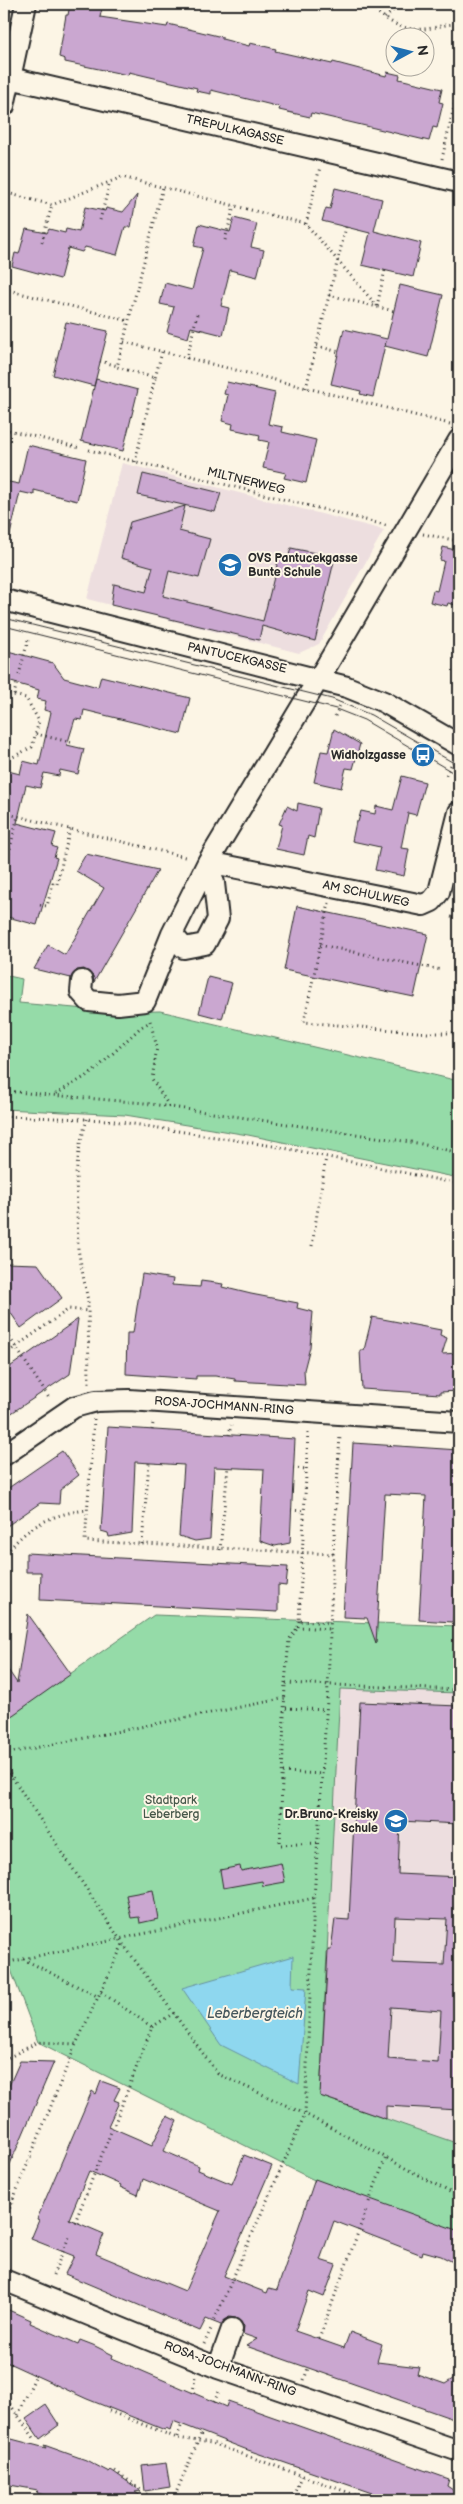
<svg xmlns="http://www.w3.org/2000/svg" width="463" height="2504" viewBox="0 0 463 2504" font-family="'Balsamiq Sans',sans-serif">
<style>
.built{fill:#eddedf}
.green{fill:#95dba8;stroke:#60836a}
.water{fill:#8ed7ef;stroke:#6692a1}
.building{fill:#caa7d0;stroke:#2b2b2b;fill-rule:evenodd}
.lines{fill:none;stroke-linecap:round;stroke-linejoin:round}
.minor-casing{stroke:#2b2b2b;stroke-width:24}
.path{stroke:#2b2b2b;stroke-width:3;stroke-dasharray:1 4;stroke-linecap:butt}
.minor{stroke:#fcf5e5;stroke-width:20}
.tram{stroke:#2b2b2b;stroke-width:1}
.labels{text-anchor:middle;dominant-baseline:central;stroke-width:4;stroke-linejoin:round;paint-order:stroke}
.street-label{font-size:12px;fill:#2b2b2b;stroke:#fcf5e5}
.poi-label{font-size:12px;font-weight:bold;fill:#2b2b2b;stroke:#fcf5e5;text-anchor:end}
.park-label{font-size:12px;fill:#46574a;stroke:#fcf5e5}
.water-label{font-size:14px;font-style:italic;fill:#44565c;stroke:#fcf5e5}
</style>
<rect width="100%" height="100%" fill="#fcf5e5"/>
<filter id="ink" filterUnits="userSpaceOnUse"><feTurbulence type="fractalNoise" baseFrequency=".02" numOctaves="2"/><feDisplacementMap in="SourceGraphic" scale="10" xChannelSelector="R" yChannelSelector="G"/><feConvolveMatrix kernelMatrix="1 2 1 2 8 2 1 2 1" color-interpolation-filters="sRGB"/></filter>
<g filter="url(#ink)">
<path class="built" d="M122,463L384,530L319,644L299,653L87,599Z
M340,1689L459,1693V2144L320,2096Z"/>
<path class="green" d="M4,975L22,979L19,1003L119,1012L160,1011L459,1081V1178L248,1135L125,1115L4,1109Z
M154,1615L459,1626V1693L340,1689L320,2096L459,2144V2238L385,2212L310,2178L38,2042L8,1962L9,1836L4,1828V1708L10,1716Z"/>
<path class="water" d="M293,1956L292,1987L306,1988L299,2084L221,2045L182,1988Z"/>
<path class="building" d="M70,4H103L100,17L167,27L168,24L222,37V39L249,46L250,43L276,49L275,51L332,64L333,62L386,76L387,72L400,75L399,79L442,89L439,102L443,103L437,128L433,127L429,141L311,113L310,117L279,110L280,107L211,90V94L196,91L197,88L129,72L128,75L65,62V59L59,57L66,15H68Z
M335,188L382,199L374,231L421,243L413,277L362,265L370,233L322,221L326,208L330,209Z
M137,195L131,227H125L117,255L85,247L82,252L68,248L60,279L12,266L15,253L19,254L26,229L47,233L49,229L65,233L66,229L79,232L85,207L105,211L106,208L123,212Z
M234,218L257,224L251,247L264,250L257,277L230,270L221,306L229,308L223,335L191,327L188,338L167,332L174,307L160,304L165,283L192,290L203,248L194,246L199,224L230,232Z
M400,285L443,295L428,357L385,346L386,341L373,397L360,394L361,391L331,384L344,329L387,339Z
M66,322L108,331L94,386L53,375Z
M96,379L138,390L123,451L81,441Z
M227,382L275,393L268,424L283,427L282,432L316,440L306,483L284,478L286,473L263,468L269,442L259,440L260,435L232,429L233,424L222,421L228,395L224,394Z
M28,445L86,459L77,501L34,490V495L20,492L9,539L4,538V481L19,484Z
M143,474L221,493L215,512L138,495Z
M185,506L179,531L210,539L199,578L169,571L163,596L263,621L279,557L288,559L291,548L335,557L315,641L262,626L259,640L111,605L114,584L146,592L153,567L121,558L130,522Z
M443,547L459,551V606L448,603L447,606L430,602L433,590L437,591L444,561L440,560Z
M4,650L53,663L64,678L98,687L101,676L190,698L181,734L84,710L82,720L75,719L67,745L84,749L78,774L60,770L59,776L44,773L40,788L26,785L17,823L56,833L52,846L57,848L54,857L57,858L37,925L4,916V770L20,774L23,761L39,765L51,712L44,710L46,701L37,699L39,690L4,680Z
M334,729L360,744L353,769L346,768L341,788L314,782L321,751L328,752Z
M402,776L425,782L416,815L408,813L401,848L409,849L404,876L375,870L380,847L352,841L356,822H358L361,811L375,814L376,806L393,810Z
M298,803L319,808L314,838L308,836L304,855L276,849L282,825L279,824L287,806L297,811Z
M86,854L158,870L94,982L93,976L84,969L77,970L71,978L34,969L48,945L65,955L104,888L76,871Z
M297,906L428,934L414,997L284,970Z
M208,977L232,983L222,1019L199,1013Z
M4,1263L38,1264L62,1298L21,1328L4,1303Z
M142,1274L173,1279L172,1285L200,1287L201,1281L223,1284L222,1287L251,1294L298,1303L297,1308L313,1312L310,1347L304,1370L305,1385L235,1381V1379L215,1376H196V1379L126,1374L127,1333H133Z
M372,1317L441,1330L440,1335L447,1338L442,1354L459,1353V1391L440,1392V1394L362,1389L360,1350H364Z
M78,1319L70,1374L4,1418V1371Z
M108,1427L295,1439L290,1543L275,1546L260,1541L264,1469L214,1467L210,1539L195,1541L179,1536L184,1465L135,1462L132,1533L109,1537L108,1533L101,1531Z
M353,1443L459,1450V1520L453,1622L419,1620L426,1496L385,1494L376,1643L367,1618L343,1617Z
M62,1451L79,1475L60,1490L59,1504L40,1503L4,1528V1491Z
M26,1553L288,1567L286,1586L278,1585V1612L40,1600L41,1572H26Z
M28,1614L71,1674L10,1717L4,1708V1664L17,1683Z
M360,1702L459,1706V1824L400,1821L398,1874L459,1877V2110L386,2106V2119L320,2096L328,1950H331L335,1919L349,1920ZM395,1917L447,1919L444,1965L393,1963ZM391,2007L441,2011L438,2063L388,2059Z
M281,1863L285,1882L263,1886L262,1881L223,1888L220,1870L240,1866L241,1871Z
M153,1890L158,1919L140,1923L139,1917L131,1918L126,1895Z
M20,2061L54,2062L4,2178V2097Z
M101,2081L120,2088L114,2100L119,2102L108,2126L152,2145L167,2116L177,2121L164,2151L199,2166L198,2170L232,2184L244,2155L272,2166L224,2276L267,2293L269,2288L277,2290L315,2179L459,2231V2265L441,2256L423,2251L422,2255L334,2221L320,2260L336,2265L324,2297L309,2291L295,2331L344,2348L350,2332L382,2344L377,2362L419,2367L417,2374L445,2384L459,2375V2421L246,2346L257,2339L243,2334L244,2326L236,2318L229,2317L221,2325L206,2319L200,2331L65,2274L74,2256L31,2239L39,2220L37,2219L92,2091L96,2094ZM89,2171L121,2185L120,2187L138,2195L143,2179L220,2211L185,2291L96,2254L104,2234L69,2219Z
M4,2308L31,2320L30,2323L78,2344L80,2340L93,2345L113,2355L112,2358L226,2407L228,2401L449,2479L447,2486L459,2494V2500H392L245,2449L173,2421L170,2430L166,2428L165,2430L87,2399L4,2361Z
M46,2405L59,2425L40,2439L26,2419Z
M4,2437L46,2448L44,2445L86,2460L109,2472L111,2470L141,2491L135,2492L146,2500H63L37,2493L38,2490L4,2484Z
M166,2463L170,2487L145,2491L142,2466Z"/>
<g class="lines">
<g class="minor-casing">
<path id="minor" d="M10,78L459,182
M4,106L26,4
M4,600L347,687L384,702L459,745
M208,862L423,905L432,901L439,892L459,812
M172,934L184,948L205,944L218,919L214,883L208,862
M82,981L81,992L89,1001L118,1004L145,1001L172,934L208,862L328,663L459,440
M4,1455L74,1407L96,1401L129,1400L459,1422
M4,2280L218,2368L459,2451
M218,2368L232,2329"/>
</g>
<path class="path" d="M367,4C389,22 402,33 432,28C441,26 450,23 459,25
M385,18L400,4
M442,159L459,85
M7,193L52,205L122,177L306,224L377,306
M100,220L110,182
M306,224L320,167
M225,240L234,206
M42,242L52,205
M4,289L129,321
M329,295L394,311
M377,306L385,270
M124,342L450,424
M317,346L339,352
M162,352L155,378L117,367L163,187
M187,359L197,314
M100,361L118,366
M306,388L346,227
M4,429L80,448
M89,450L389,526
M135,462L155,378
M423,534L459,541
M19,675L28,640
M4,693L14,695L17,682
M335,716L341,703
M36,734L74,743
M4,757L11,758L32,747L39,721L26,698L14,695
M446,775L453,761
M4,813L185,857
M4,873L18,816
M329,903L304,1022L428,1033H459
M40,905L47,906L53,883L57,884L70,829
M451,917L459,919
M320,945L441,970
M150,1021L157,1047L152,1079L169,1106
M4,1091L144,1103L417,1143L459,1153
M56,1094L93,1072L141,1027L150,1022
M4,1116L108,1120L279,1147L459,1184
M87,1119L80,1144L76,1174L78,1249L88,1301L89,1384
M312,1246L326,1157
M4,1329L49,1398
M4,1355L69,1309L88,1311
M94,1419L85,1541L333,1554L328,1685L314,1898L305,2114L214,2321
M152,1430L153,1423
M308,1433L299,1621L330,1623
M229,1435L231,1425
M293,1468L307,1469
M291,1510L304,1511
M142,1544L149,1463
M220,1550L228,1467
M333,1554L340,1435
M4,1557C24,1527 53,1513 88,1510
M299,1621L298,1627L329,1629
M285,1683L289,1640L298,1627
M286,1708L326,1710
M4,1754L286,1698
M4,1765L123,1944L218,2074L305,2114L459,2197
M283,1772L322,1774
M317,1843L280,1845L285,1683L459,1690
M23,1959L99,1997
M4,1963L314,1898
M101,1992L152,2027L113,2128
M152,2027L174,2013
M4,2060L38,2042L76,2044L123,1944
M369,2202L386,2157
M4,2222L76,2044
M75,2222L111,2132
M53,2275L69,2237
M319,2339L367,2208
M204,2344L211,2329
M304,2380L308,2368
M193,2393L195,2376
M4,2396L34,2438
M214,2402L220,2389
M109,2411L177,2438L212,2443L369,2500
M18,2415L35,2377
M177,2437L182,2424
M115,2471L142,2490
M146,2494L156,2500
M4,2496L14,2500
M173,2500L202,2432
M292,2500L301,2476"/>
<use href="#minor" class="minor"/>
<path class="tram" d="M4,618L332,699L371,715L459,766
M4,626L336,709L364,720L459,776"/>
</g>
</g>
<defs>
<g id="school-disc" transform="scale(1.25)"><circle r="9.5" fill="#1f6fb2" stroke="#fcf5e5"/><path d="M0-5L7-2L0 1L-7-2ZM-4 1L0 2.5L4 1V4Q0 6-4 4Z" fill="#fff"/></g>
<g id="bus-disc" transform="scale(1.25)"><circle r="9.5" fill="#1f6fb2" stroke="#fcf5e5"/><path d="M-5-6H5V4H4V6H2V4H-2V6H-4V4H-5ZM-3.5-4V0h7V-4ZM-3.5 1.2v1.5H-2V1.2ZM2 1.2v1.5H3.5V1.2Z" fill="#fff"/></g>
</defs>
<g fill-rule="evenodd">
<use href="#school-disc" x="230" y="565"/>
<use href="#bus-disc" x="423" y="755"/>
<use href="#school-disc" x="396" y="1821"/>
</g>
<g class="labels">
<g class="street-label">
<text transform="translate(235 130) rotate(13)">TREPULKAGASSE</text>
<text transform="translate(246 481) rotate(14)">MILTNERWEG</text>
<text transform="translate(237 658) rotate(13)">PANTUCEKGASSE</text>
<text transform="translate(366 894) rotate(12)">AM SCHULWEG</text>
<text transform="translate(224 1406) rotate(4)">ROSA-JOCHMANN-RING</text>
<text transform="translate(230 2369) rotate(20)">ROSA-JOCHMANN-RING</text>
</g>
<g class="poi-label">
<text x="248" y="558" text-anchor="start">OVS Pantucekgasse<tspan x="248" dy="14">Bunte Schule</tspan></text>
<text x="406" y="755">Widholzgasse</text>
<text x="378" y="1814">Dr.Bruno-Kreisky<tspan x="378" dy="14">Schule</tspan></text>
</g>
<g class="park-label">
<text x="171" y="1800">Stadtpark<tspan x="171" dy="14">Leberberg</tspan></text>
</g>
<g class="water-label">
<text x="255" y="2013">Leberbergteich</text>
</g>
</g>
<rect width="463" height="2504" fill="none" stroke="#fcf5e5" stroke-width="20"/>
<rect x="10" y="10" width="443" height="2484" fill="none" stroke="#2b2b2b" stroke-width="2" filter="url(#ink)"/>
<g transform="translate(410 52) rotate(83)"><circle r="24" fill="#fcf5e5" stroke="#a8a49b"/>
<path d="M0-4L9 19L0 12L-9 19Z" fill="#1f6fb2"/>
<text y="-8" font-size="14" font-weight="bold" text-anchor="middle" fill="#2b2b2b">N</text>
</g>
</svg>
